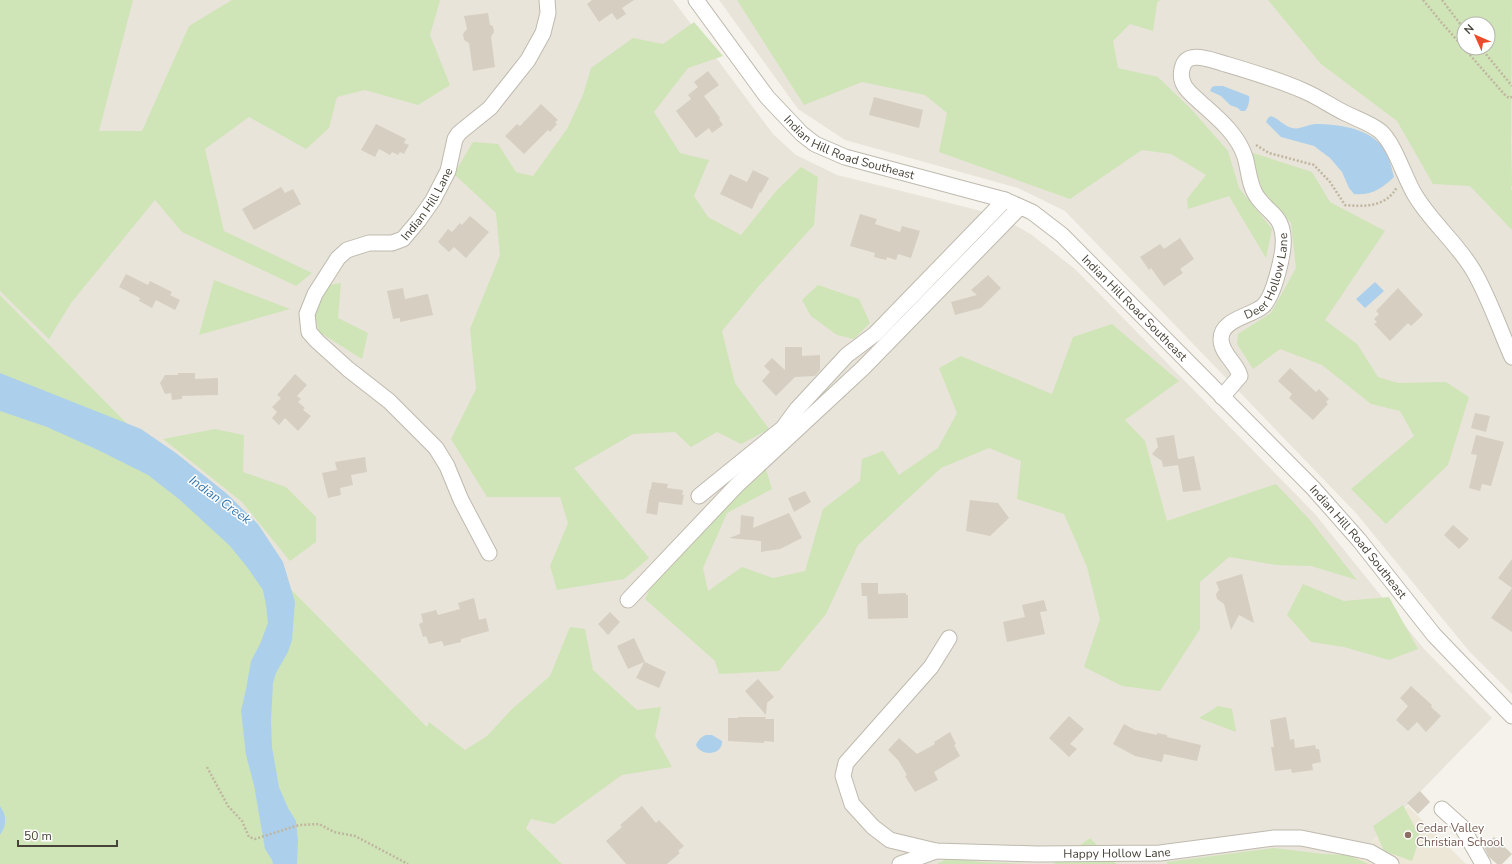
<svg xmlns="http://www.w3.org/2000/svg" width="1512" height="864" viewBox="0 0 1512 864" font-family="'Nunito Sans',sans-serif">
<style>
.residential{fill:#e8e4d9;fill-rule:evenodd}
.education{fill:#ece7d6}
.green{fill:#cfe5b7;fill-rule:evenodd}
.water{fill:#acd0ec}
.building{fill:#d5cec1}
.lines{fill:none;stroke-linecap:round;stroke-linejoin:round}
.minor-casing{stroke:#bfbaae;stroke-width:17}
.path{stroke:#c0b6a0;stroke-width:2.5;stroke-dasharray:2 2;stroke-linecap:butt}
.minor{stroke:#fff;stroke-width:15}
.education-dot{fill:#8d6e63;stroke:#fff;stroke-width:1.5}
.labels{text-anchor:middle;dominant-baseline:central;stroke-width:3;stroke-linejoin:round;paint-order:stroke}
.street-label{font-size:12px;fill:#484339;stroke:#fff}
.education-label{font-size:12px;fill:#785e54;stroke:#fff;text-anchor:start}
.water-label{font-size:13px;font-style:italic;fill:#3879ae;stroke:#fff}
</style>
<rect width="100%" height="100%" fill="#f4f2eb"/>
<path class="residential" d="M0,0H673L773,134L796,155L837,175L997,215L1032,235L1076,270L1315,514L1424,649L1492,718L1350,864H1117L1090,838L1053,864H992L949,858L936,864H562L0,295Z
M719,0H1512V694L1469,651L1356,513L1065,211L1018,188L845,140L798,109ZM1464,24H1488V48H1464Z"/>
<path class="education" d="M1408,806L1466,864H1350Z"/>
<path class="green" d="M0,0H133L99,131H142L189,26L232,0H440L430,35L450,85L418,105L365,90L337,97L329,128L306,149L249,117L205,149L224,231L312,273L296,286L182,232L155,200L71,303L49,339L0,291Z
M737,0H1160L1157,3L1153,31L1130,24L1113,41L1118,68L1158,77L1192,110L1228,151L1239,188L1272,229L1266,258L1229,196L1188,209L1187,199L1206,175L1171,154L1142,150L1070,199L939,152L947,113L925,95L862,82L804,105Z
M1268,0H1512L1511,143L1512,185L1511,188L1512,190V230L1470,186L1433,184L1397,121L1321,64ZM1464,24H1488V48H1464Z
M694,22L723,56L688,68L654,112L680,153L709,160L694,196L708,217L741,235L777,190L801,167L818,177L814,225L758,287L722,331L735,383L769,429L741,444L717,432L691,447L675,432L633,434L574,468L649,558L624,579L557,590L550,566L568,523L560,497H487L451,439L476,389L470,329L500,255L496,213L454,174L473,142L498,144L516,172L533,176L567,129L583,95L591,68L633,38L663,44Z
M1250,152L1312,172L1330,202L1385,231L1325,320L1357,344L1378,377L1398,383L1446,382L1469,397L1448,465L1386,524L1351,489L1414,436L1400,411L1371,404L1322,365L1280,349L1253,369L1237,344L1238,334L1271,313L1296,268L1291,223L1263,191Z
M214,280L290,309L199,335Z
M341,283L338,318L368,333L362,359L319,332L314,314L329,285Z
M818,285L859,299L870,323L854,339L837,335L811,316L802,300Z
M0,295L427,727L429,722L465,750L487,736L512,709L550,676L570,627L585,629L593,670L637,710L661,707L655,736L672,767L622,775L554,824L531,819L526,828L562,864H0Z
M1112,324L1179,381L1125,420L1145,441L1167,521L1276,484L1310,520L1357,580L1311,566L1276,565L1229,557L1200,582V629L1160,691L1122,686L1084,667L1100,619L1087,567L1064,514L1017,499L1021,461L989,448L941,468L858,545L826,614L779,671L719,674L715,661L645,599L657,576L765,466L772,489L727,513L703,568L708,591L742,567L773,578L805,571L823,509L860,481L862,459L883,451L899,475L938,448L957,413L939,368L961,356L1052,394L1073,337Z
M215,429L244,435L243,472L286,487L316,517V542L290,561L242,502L163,439Z
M1303,584L1344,601L1389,597L1418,649L1389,660L1344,647L1311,642L1287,615Z
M1218,706L1232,709L1236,732L1199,718Z
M1403,805L1420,837L1412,861L1384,851L1373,826Z
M1090,838L1117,864H1053Z
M1274,848L1323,854L1348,855L1369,864H1167V862Z
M949,858L982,862L1027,864H936Z"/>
<path class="water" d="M1215,86H1223L1249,96C1250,101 1248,108 1245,111H1241L1238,108L1230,105L1221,96L1210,91L1212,87Z
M1271,116C1279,119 1284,126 1292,128C1300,130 1308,124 1316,124C1337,124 1368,128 1382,146C1389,155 1391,166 1394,177C1383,188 1371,196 1354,194L1349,188L1342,172L1330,158L1314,146L1281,137L1266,122L1268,118Z
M1375,282L1384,291L1365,308L1356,299Z
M0,373L141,429L176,453L226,493L258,524L283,562L295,602L292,640L288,652L276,673L273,683L271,721L272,747L279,787L288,808L296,821L298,841L297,864H273L272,860L265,849L254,785L246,755L241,711L246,689L251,661L260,644L268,623L266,605L263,590L247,567L230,546L180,500L148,475L98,450L47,427L0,411Z
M706,735H712L722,741C723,755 701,757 696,745C698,740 701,737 706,735Z
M0,806C7,816 7,825 0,835Z"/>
<path class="building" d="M592,0H634L622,8L626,14L617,20L612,13L599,22L587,4Z
M488,13L490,25L493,26L494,32L491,37L495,67L473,71L469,43L464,40L463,34L467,29L464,16Z
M708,71L719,85L704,96L720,118L719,119L723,125L712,133L709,128L696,138L676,111L691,99L688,95L698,87L694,82Z
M874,97L923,110L919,128L869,115Z
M541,104L558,120L555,122L557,124L550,132L548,130L524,154L505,136L517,124L520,126Z
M376,124L406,139L404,143L409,145L404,154L400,152L398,155L392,152L390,155L379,149L375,157L361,150Z
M753,170L769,178L761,193L760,192L752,209L720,194L730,174L747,182Z
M281,187L285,193L293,189L301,204L254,230L242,209Z
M860,214L877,219L875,224L900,232L902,226L920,231L911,258L898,254L896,260L887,257L886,260L874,257L875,253L850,246Z
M470,216L489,232L466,258L454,247L449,252L438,242L448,229L452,232L460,223L462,225Z
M1180,238L1194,259L1180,269L1183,273L1164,286L1151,268L1149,270L1140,257L1160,244L1164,249Z
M126,274L148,285L150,281L172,292L170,295L180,300L175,310L156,300L152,308L139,301L140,298L119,287Z
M988,275L1001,288L981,308L955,315L951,302L977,295L971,290Z
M403,288L405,299L428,294L433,315L400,322V318L393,319L387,291Z
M1398,288L1423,315L1411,326L1408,323L1390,341L1374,324L1377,322L1374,319L1379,314L1376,311Z
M785,347H802V356L820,355V370L815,376L795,377L776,396L762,381L770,372L764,366L772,358L785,370Z
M1290,368L1316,392L1319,389L1329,399L1326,402L1328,404L1313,420L1289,398L1292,394L1278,381Z
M178,373H195V379L218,378V395L182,396V399L172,400L171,393L165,394L160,383L165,375H178Z
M295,374L307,385L297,396L301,399L298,402L305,408L303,410L311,416L298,431L285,418L279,425L272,418L277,412L272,407L281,398L277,395Z
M1475,413L1490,416L1486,432L1471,428Z
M1174,435L1178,459L1194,456L1201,490L1183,492L1178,465L1163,467L1162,461L1152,454L1158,447L1156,438Z
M1476,435L1504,442L1491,486L1482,484L1480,491L1469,488L1477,455L1471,454Z
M365,457L367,472L351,475L353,485L340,488L341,495L328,498L322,473L337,470L335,462Z
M652,482L668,484L667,488L683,490L682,495H684L682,505L659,502L657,515L646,513L650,489H651Z
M805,491L811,502L794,512L788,498Z
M970,500L998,503L1009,518L990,536L966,531Z
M789,513L802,538L780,549L761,552V541L729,538L740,534L741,515L754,517L753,528Z
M1453,525L1469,539L1459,549L1444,535Z
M1512,559V632L1491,618L1512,588L1498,578Z
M1242,574L1254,623L1239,615L1231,630L1224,604L1217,599L1216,594L1219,590L1216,582Z
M861,583H878V594L906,593V595H908V618L868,619L867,596H862Z
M474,598L479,620L486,618L489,631L461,639V642L444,646L442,641L429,644L426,636L423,637L419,624L423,622L421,614L436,610L438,615L460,609L458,603Z
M1044,600L1047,611L1040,612L1045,634L1007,642L1003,622L1025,617L1022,605Z
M610,612L620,622L608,635L598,624Z
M634,638L645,662L666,672L659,688L636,678L644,662L628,669L617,646Z
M758,679L774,697L767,703L766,715L745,691Z
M1411,686L1432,705L1431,707L1441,716L1426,732L1417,722L1408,731L1396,720L1408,706L1400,698Z
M1069,716L1084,729L1070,744L1077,749L1069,757L1049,738Z
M738,717H766L765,719H774V742L764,741V743L728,741V718H738Z
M1286,717L1290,740L1294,739L1295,748L1315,745L1316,749H1319L1321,762L1312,764L1313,770L1292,773L1291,769L1275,771L1271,747H1274L1270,720Z
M1124,724L1135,730L1157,735V733L1167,735V737L1201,745L1197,761L1164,754L1162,762L1135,756L1113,744Z
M950,732L956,744L954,745L960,756L934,772L938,780L915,792L905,776L907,775L898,760L888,750L899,738L917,754L935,744L934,742Z
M1420,791L1430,802L1418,814L1407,803Z
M642,806L656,823L659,820L684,846L678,851L680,853L667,864H626L606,841L622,827L620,825Z
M1494,837L1512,854L1502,864H1497L1489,857L1484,847Z"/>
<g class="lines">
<g class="minor-casing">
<g id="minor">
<path id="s1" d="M696,0L767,97L802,134L815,144L845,157L1005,200L1032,212L1062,235L1313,488L1359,540L1434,635L1512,716"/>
<path id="s2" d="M1222,397L1240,376C1237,363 1221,354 1221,339C1221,319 1252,316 1263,306C1274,296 1285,251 1283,236C1281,215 1269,213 1258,198C1249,187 1249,170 1245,157C1238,135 1219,119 1202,104C1192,94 1178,86 1182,69C1186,50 1208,59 1222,63C1249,71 1277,79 1304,91C1318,97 1331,106 1345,113C1357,119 1370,123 1380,131C1395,144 1404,177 1415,195C1431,222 1457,243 1473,270C1489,297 1499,328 1512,357"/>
<path d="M699,496L783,428L797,409L847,355L875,334L1005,200"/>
<path id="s3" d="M489,553L461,500L447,466L436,448L389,401L348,369L317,341L309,332L307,314L315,294L338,258L347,250L369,243H392L403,239L419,220L433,200L448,171L455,139L459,133L490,108L528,60L543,33L548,13L547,0"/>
<path d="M628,600L737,485L863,368L1020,207"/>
<path id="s4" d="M949,638L931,667L846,763L843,776L852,804L873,827L890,840L936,851L1037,854L1160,853L1274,838H1301L1370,852L1391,864"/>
<path d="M1442,809L1462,827L1483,864"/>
<path d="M900,864L936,851"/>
</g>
</g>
<path class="path" d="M1423,0L1442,23L1504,94L1509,98L1512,97
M1442,0L1464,29
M1481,48L1512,86
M1256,145L1269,153L1314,165L1330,182L1345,205C1365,207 1386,207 1397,187
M207,767L228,806L242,821L249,837L255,839L299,825L319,824L334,832L355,836L408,864"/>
<use href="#minor" class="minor"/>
</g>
<circle class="education-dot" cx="1408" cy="835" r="4"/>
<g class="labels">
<g class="street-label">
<text stroke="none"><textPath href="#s1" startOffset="220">Indian Hill Road Southeast</textPath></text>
<text stroke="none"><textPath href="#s3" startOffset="485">Indian Hill Lane</textPath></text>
<text stroke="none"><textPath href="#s2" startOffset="154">Deer Hollow Lane</textPath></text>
<text stroke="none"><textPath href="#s1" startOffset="556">Indian Hill Road Southeast</textPath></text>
<text stroke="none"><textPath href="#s1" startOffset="880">Indian Hill Road Southeast</textPath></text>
<text stroke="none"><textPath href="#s4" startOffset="486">Happy Hollow Lane</textPath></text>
</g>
<g class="education-label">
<text x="1416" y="828">Cedar Valley<tspan x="1416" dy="14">Christian School</tspan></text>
</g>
<g class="water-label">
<text transform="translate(220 500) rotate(36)">Indian Creek</text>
</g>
</g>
<g transform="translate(1476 36) rotate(315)"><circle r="19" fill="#ffffff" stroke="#b6b4b0"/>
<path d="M0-3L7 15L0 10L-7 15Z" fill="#ec4c2a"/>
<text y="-6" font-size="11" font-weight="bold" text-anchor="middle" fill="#484339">N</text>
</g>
<path d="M18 840v6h99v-6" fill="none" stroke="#484339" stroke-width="2"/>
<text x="24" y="840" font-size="12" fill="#484339" stroke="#ffffff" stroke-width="3" paint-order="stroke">50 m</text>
</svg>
